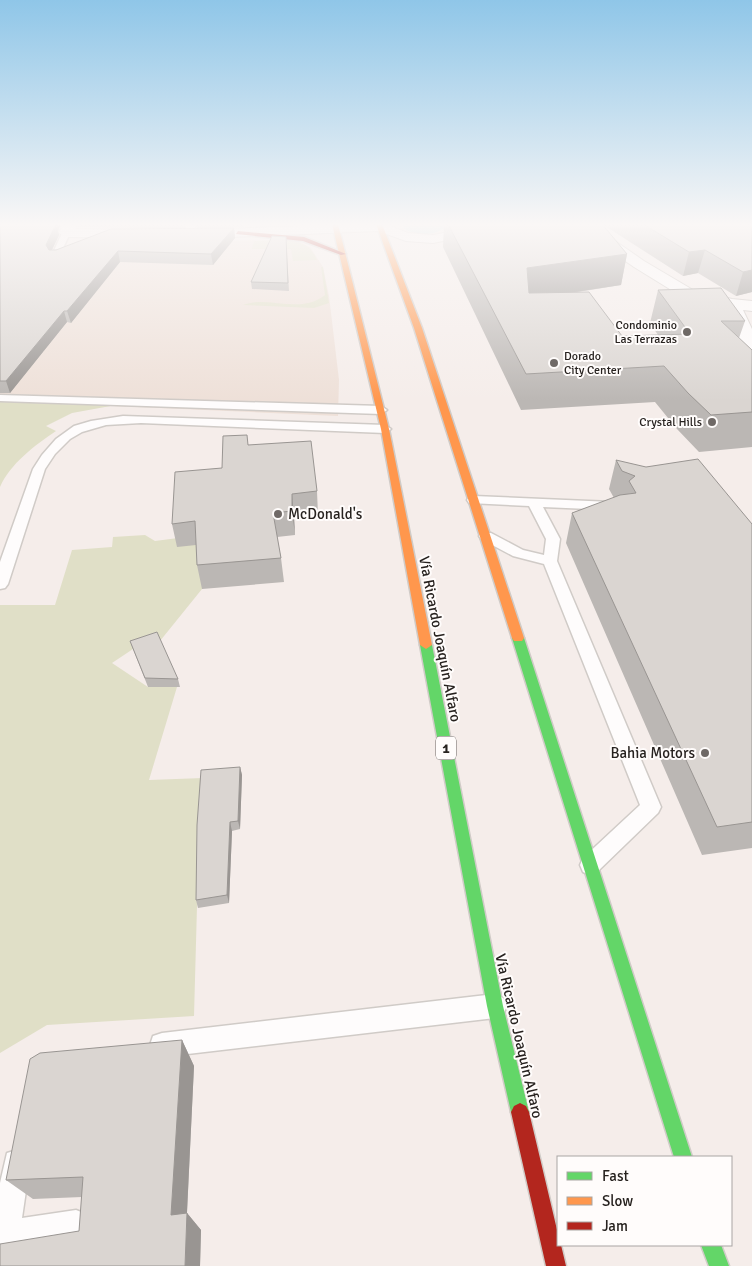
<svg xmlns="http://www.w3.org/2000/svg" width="752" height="1266" viewBox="0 0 752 1266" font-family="Signika,sans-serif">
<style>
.built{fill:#eee0d8}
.green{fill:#e0dfc7}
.water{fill:#a9e2e8}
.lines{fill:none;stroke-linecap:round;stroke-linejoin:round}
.lane-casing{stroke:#d0cbc7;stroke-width:3}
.street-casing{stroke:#d0cbc7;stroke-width:2}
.fast-casing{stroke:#d0cbc7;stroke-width:3}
.slow-casing{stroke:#d0cbc7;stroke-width:3}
.jam-casing{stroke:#d0cbc7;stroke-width:3}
.lane{fill:#fefcfc;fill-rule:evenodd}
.street{fill:#fefcfc;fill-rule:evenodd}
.fast{fill:#63d668;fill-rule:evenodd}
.slow{fill:#ff974d;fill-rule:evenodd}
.jam{fill:#b3261e;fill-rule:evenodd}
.wall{fill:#bbb7b4}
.shaded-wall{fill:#999592}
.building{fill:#dad5d1;stroke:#999592}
.poi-dot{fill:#6f6966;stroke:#fffcfb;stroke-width:2}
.labels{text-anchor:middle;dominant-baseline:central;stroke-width:4;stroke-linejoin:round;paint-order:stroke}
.far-poi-label{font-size:12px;fill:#27221f;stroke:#fffcfb;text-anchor:end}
.shield{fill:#fffcfb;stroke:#686361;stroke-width:1}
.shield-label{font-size:14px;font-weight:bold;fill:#27221f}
.poi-label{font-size:15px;fill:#27221f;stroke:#fffcfb;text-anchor:start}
.street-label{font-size:15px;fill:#27221f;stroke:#fffcfb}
</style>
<rect width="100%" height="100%" fill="#f5edea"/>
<path class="built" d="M286,240L310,247L323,267L329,296L339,380L338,416L0,401V250L59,249L201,241Z"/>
<path class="green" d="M286,240C302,242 310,244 317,260L293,261L291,249H252L254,241Z
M321,267H323L329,303L314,308L243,305C268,295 300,315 325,295Z
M0,401L116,405L72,413L46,426L56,431C35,445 10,464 0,487Z
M145,535L155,541L178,538L215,543L202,589L160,641L133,649L112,663L148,687H177L149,780L203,778L199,833L194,1016L47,1025L0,1053V605H55L72,550L112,547L113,537Z"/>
<path class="water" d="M403,224H443L445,227C435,237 414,235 403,228Z"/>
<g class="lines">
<g class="lane-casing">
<path id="lane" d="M187,224H195L194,236L187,234L185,229Z
M63,231L70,233L58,259H52L51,257Z
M0,395L381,406L387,410L381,414L0,401Z
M123,416L385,425L391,429L385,433L141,423L106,425L82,432L70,439L55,454L45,469L8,584L5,588L0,589V562L33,469L42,455L56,439L74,426L91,421Z
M474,496L612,502L619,506L612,510L543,507L560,539L557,561L661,807L658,813L597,872L590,875L583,872L580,865L583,858L640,805L544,564L513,556L481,539L479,536L481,533H491L523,550L544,555L546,539L529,506L469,503L467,500L469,497Z
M495,994L503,998L507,1006L503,1014L495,1018L162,1057L153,1054L150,1045L153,1036L162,1033Z
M17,1150L27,1153L30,1163L22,1218L76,1210L86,1214L90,1224L86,1234L76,1238L5,1249L0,1247V1183L7,1153Z"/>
</g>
<g class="street-casing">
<path id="street" d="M63,224H77L75,229L135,230L142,234L135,238L66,237L59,233Z
M350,224H385L408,233L433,235L491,224H537L530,228L484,233L433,243L406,241L378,231L228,237L221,233L228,229Z
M552,224H573L608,236L644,261L693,290L732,299L752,301V311L743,310L752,329V353L746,352L743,348L725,307L681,296L634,267L598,242L554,227Z"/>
</g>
<g class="fast-casing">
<path id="fast" d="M518,634L524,638L692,1157H674L512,638Z
M426,641L432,645L503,1006L529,1112L526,1118L520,1121L514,1118L511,1112L487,1006L420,645Z
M701,1245H721L729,1266H709Z"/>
</g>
<g class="slow-casing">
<path id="slow" d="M332,224H338L389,429L432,645L426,649L420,645L381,429Z
M376,224H382L422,328L524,638L522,641H514L512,638L414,328Z"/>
</g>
<g class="jam-casing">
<path id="jam" d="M238,231L304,237L346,254L341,255L303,241L236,234Z
M520,1103L526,1106L529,1112L558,1234V1245H561L566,1266H546L511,1112L514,1106Z"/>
</g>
<use href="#lane" class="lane"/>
<use href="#street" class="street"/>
<use href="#fast" class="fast"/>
<use href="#slow" class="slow"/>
<use href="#jam" class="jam"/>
</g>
<path class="wall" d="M0,224H61L58,231L59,235L52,250L234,228L235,238L213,265L120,262L71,323L67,322L10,393H0Z
M77,224H186L183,228L78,227Z
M196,224H247L245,226L197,228Z
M444,224H602L627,254L621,285L578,292L622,336L658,335L650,323L658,290L745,321L739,338L752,350V447L699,452L677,429L655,402L521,410L443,247Z
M602,224H752V292L736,296L698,273L683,276Z
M286,237L289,291L252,289L251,282Z
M249,445L317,491L318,515L294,517L295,535L277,537L281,558L284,582L202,589L197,565L196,545L177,547L172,524L222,468Z
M616,460L752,524V848L702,855L566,543L572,513L614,498L609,489Z
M130,641L178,679L180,687H148L133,649Z
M240,767L242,775L240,829L232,831L229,903L198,908L196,900Z
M182,1040L194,1066L187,1213L201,1230L200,1266H0L79,1231L82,1197L33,1199L6,1180Z"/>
<path class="shaded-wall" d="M55,224H61L58,231L59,235L49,256L46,245Z
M234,228L235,238L213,265L211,254Z
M705,250L698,273L683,276L689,252Z
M118,251L120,262L71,323L67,311Z
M627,254L621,285L523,300L527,268Z
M752,270V292L736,296L743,272Z
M64,311L67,322L10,393L6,381Z
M292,494L294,517L295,535L292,511Z
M240,767L242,775L240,829L238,821Z
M230,822L232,831L229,903L227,895Z
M182,1040L194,1066L186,1232L171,1215Z
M187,1213L201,1230L200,1266H185Z"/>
<path class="building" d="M0,224H56L46,245L49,250H56L111,229L234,228L211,254L118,251L67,311H64L6,381H0Z
M448,224H602L627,254L527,268L529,293L589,292L622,336L690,334L658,290L721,288L745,321H721L752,350V412L711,415L688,393L664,366L526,374Z
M643,224H752V270L743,272L705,250L689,252Z
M272,236L286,237L288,283L251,282Z
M247,435L248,445L311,441L317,491L292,494V511L273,513L281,558L197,565L195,521L172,524L175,472L222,468L223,436Z
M698,459L752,524V822L717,827L572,513L620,495L636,493L629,481L635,476L622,471L616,460L646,467Z
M157,632L178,679L145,678L130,641Z
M240,767L238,821L230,822L227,895L196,900L197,825L201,770Z
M182,1040L171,1215L187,1213L185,1266H0V1244L79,1231L83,1177L6,1180L30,1059L40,1053Z"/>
<linearGradient id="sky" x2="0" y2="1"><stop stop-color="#8fc6e8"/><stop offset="0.56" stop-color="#faf7f6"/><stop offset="1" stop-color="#faf7f6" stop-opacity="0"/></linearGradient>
<rect width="752" height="401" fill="url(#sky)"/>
<g class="poi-dot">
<circle cx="687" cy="332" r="5"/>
<circle cx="554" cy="363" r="5"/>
<circle cx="712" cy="422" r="5"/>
<circle cx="278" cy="514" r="5"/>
<circle cx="705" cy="753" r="5"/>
</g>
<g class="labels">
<g class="far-poi-label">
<text x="677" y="325">Condominio<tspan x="677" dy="14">Las Terrazas</tspan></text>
<text x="564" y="356" text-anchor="start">Dorado<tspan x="564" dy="14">City Center</tspan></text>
<text x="702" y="422">Crystal Hills</text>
</g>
<rect class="shield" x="436" y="736.5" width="20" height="23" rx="4"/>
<g class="shield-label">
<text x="446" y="748">1</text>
</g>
<g class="poi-label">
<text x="288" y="514">McDonald's</text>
<text x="695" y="753" text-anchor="end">Bahia Motors</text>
</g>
<g class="street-label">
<text transform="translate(440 639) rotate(79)">Vía Ricardo Joaquín Alfaro</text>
<text transform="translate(519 1036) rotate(77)">Vía Ricardo Joaquín Alfaro</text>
</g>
</g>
<rect x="557" y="1156" width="175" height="90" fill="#fffcfb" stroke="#a9a5a3"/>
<rect x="567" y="1172" width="25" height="8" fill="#63d668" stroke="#a9a5a3"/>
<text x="602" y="1181" font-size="15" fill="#27221f">Fast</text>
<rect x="567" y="1197" width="25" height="8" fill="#ff974d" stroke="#a9a5a3"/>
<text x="602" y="1206" font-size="15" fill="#27221f">Slow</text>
<rect x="567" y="1222" width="25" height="8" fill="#b3261e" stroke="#a9a5a3"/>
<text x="602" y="1231" font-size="15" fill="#27221f">Jam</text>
</svg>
